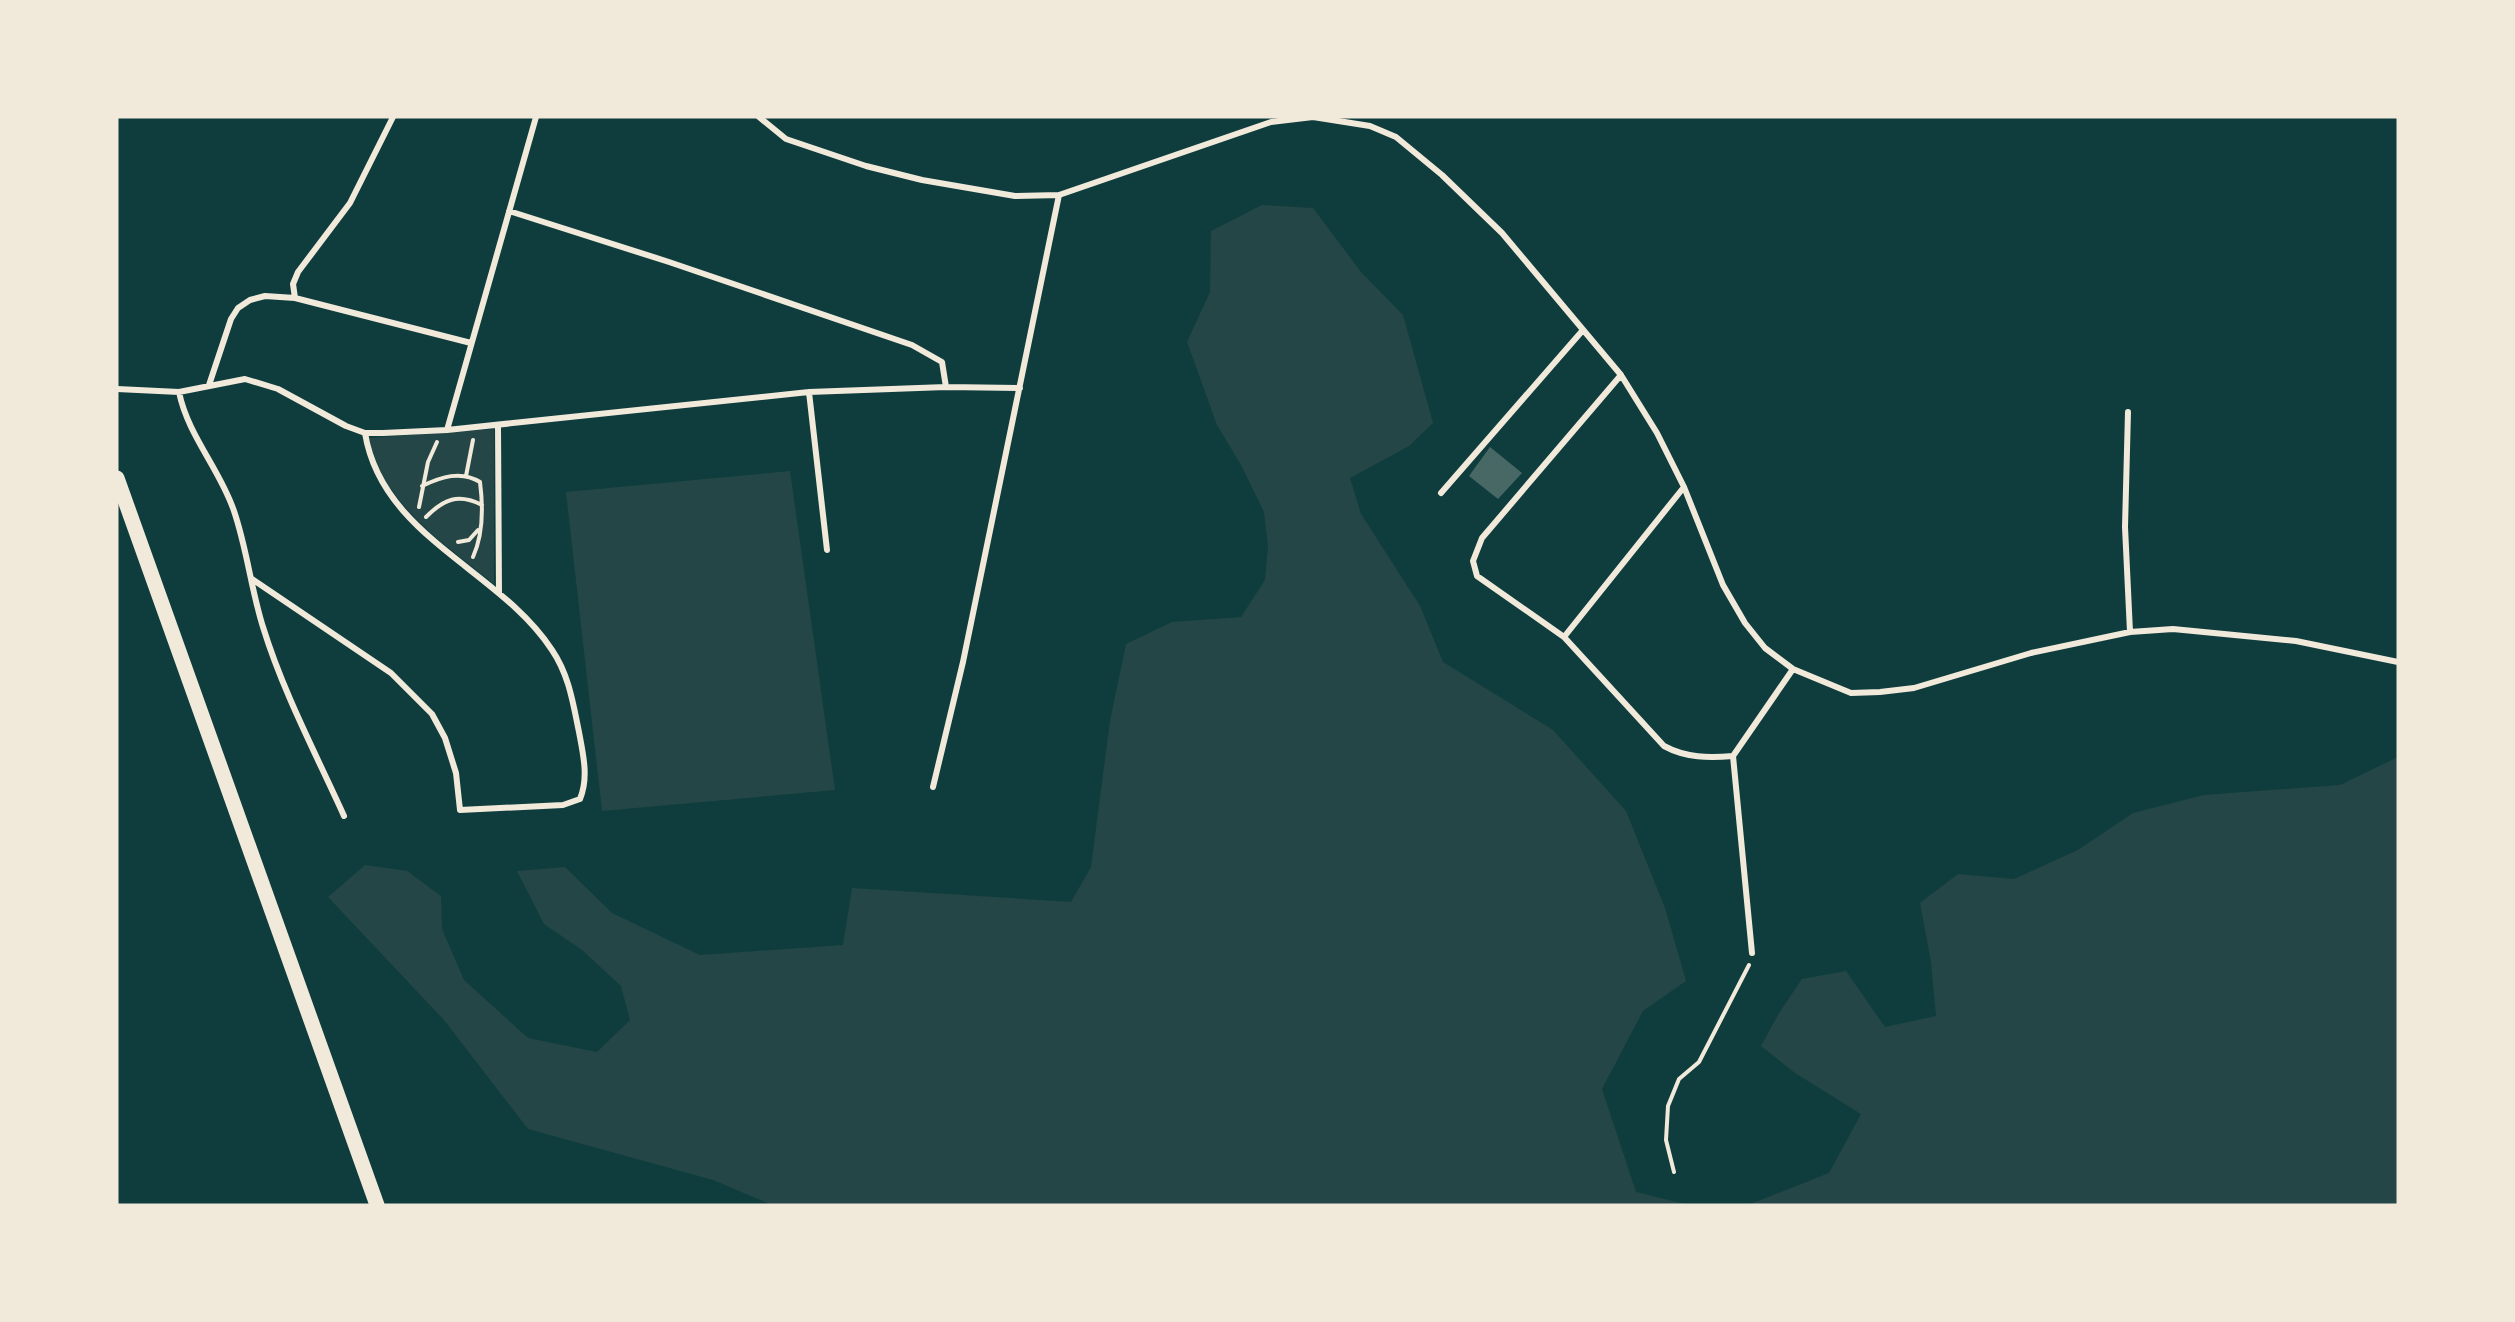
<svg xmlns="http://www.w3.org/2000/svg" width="2515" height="1322" viewBox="0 0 2515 1322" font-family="Lato,sans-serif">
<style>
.green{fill:#244646}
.building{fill:#486865}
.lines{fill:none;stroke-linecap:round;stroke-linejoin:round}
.path{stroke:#f1e9da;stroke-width:4}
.minor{stroke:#f1e9da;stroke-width:6}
.primary{stroke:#f1e9da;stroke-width:15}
</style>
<rect width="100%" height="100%" fill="#0f3d3e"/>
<path class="green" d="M1262,205L1313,208L1361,272L1403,315L1433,423L1409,446L1350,478L1361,514L1420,606L1443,662L1553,730L1626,811L1665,908L1686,981L1643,1011L1602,1089L1636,1192L1689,1205H772L713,1180L528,1129L444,1020L328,897L365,865L407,871L441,896L442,929L464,980L528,1038L597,1052L630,1020L621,986L582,950L544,924L517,871L565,867L612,913L700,955L843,945L852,888L1071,902L1091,867L1110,721L1126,644L1172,622L1241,617L1265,580L1268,546L1264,512L1241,465L1217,425L1187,342L1210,292L1211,231Z
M494,429V584C446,545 381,503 369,438Z
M790,471L835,790L602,811L566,492Z
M2398,757V1205H1748L1829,1173L1861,1114L1795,1073L1761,1046L1779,1013L1802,979L1846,971L1885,1027L1936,1016L1931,962L1920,903L1958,874L2014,879L2078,850L2133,813L2204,795L2340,785Z"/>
<path class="building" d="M1490,447L1522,473L1498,499L1469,476Z"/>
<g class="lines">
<path class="path" d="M466,476L473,440
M422,486C441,477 461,470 480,482C483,505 483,535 473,557
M419,507L428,462L437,442
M426,517C444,499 458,493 482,505
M458,542L469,540L478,530
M1674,1172L1666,1140L1668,1106L1679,1079L1699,1062L1749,965"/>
<path class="minor" d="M759,117L786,139L866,166L922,180L1015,196L1059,195L1271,122L1313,117
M1313,117L1370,126L1396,137L1442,175L1502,233L1621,375L1657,433L1684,487L1723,585L1745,623L1765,648L1793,669L1851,693L1880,692L1914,688L2031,653L2130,632L2173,629L2296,641L2398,662
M509,211L669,262L912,345L942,362L946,387
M295,298L293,284L298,272L350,203L393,117
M1621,375L1482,538L1473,561L1477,576L1564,637L1664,746C1686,758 1709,758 1733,756
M209,385L231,319L238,308L250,300L265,296L295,298L471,343
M117,389L179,392L245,379L278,389L346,426L365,433H383L447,430L809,392L946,387L1020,388
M179,392C188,436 220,469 234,511C247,549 251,589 263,627C283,692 316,754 344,816
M809,392L827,550
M2128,412L2125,527L2130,632
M498,425L499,593
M447,430L536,117
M1441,493L1583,330
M252,579L391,673L432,714L445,738L456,773L460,810L563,805L580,799C589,777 583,754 579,732C573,703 569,675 552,650C499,569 382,537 365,433
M1564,637L1684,487
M1733,756L1752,953
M1733,756L1793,669
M933,787L963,662L1059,195"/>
<path class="primary" d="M117,478L377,1205"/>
</g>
<rect width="2515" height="1322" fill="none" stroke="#f1e9da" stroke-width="237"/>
</svg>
